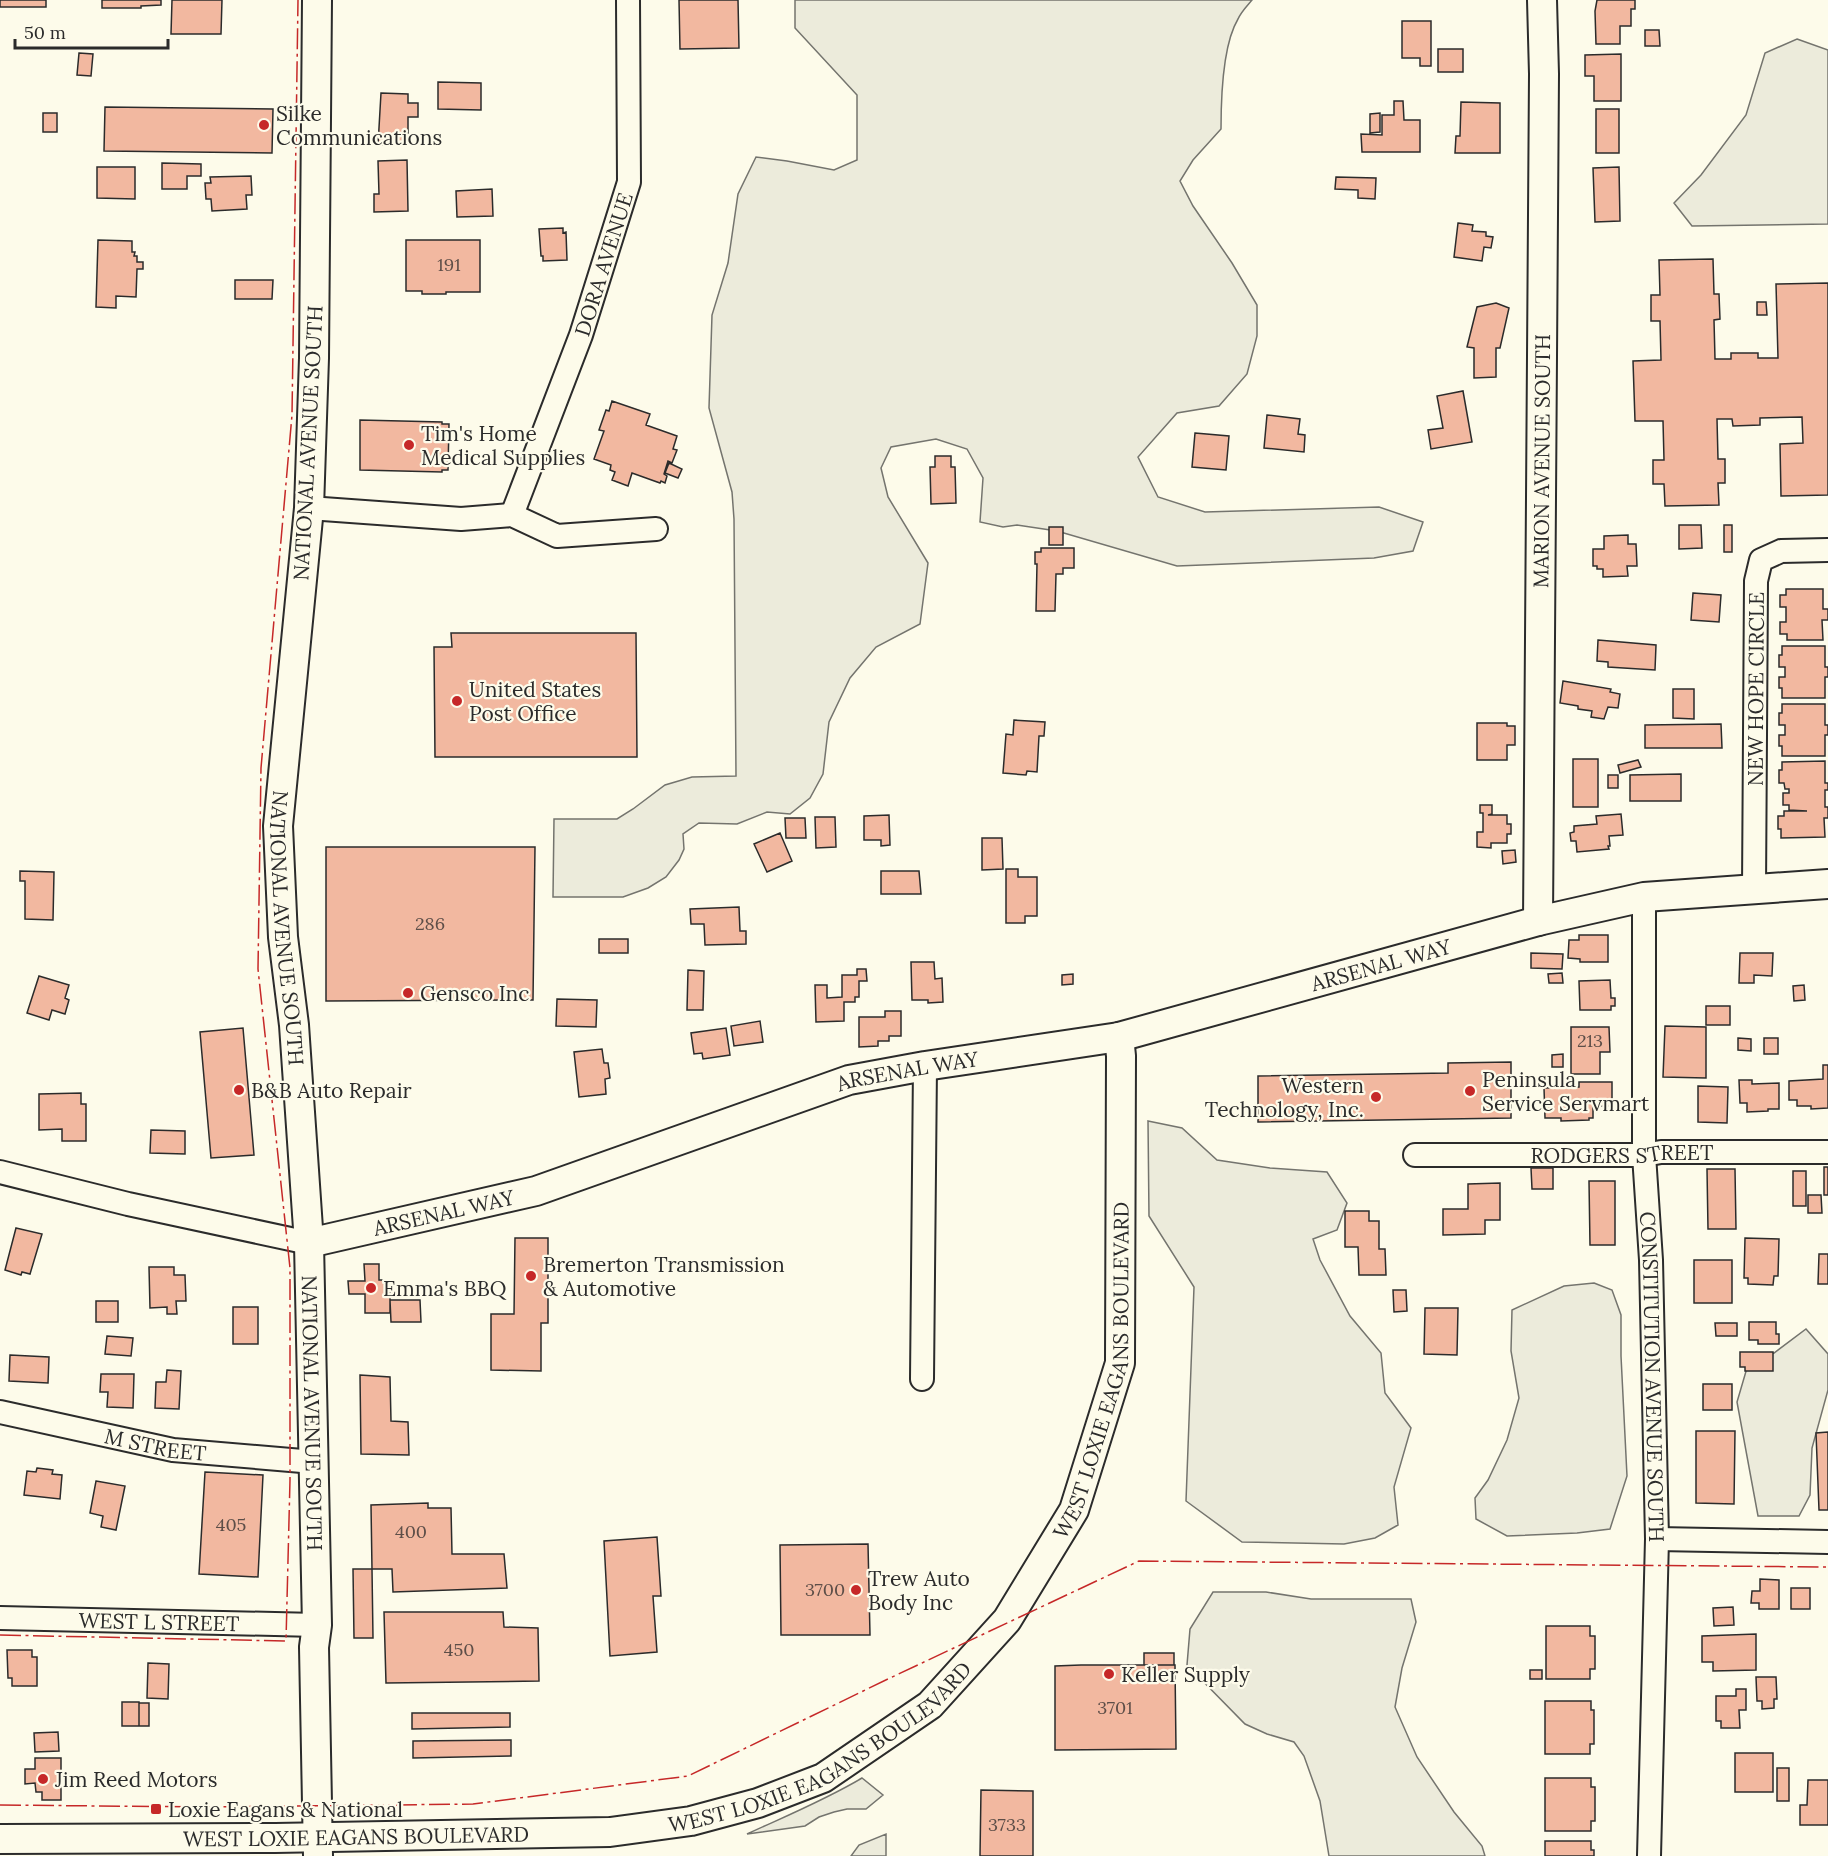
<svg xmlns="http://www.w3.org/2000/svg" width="1828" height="1856" viewBox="0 0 1828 1856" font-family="Lora,serif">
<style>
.green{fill:#ecebdb;stroke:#74746e;stroke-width:1.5}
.building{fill:#f2b8a0;stroke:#2b2b2b;stroke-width:1.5}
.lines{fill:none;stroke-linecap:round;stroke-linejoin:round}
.minor-casing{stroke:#2b2b2b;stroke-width:26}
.major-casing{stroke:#2b2b2b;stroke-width:32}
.minor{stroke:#fdfbea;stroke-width:22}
.major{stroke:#fdfbea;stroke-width:28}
.power{stroke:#c62828;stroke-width:1.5;stroke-dasharray:21 4.5 3 4.5;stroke-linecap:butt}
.poi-dot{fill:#c62828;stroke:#fdfbea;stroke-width:2}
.labels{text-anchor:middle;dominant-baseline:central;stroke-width:4.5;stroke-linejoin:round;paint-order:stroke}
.number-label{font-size:18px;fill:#5d4e48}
.poi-label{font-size:21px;fill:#2b2b2b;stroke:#fdfbea;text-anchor:start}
.street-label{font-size:21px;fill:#2b2b2b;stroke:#fdfbea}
</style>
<rect width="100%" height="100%" fill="#fdfbea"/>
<path class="green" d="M795,0H1252C1247,6 1241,12 1238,19C1223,44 1221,99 1221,129L1193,160L1180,181L1193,206L1232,263L1257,305V336L1247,374L1219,406L1177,413L1138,457L1158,497L1205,512L1379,507L1423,522L1413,551L1374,558L1177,566L1057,531L1017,525L1003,527L980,522L983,478L967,449L936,439L891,447L881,468L888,497L928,563L920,624L876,647L850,678L829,722L823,774L810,798L790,814L767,812L737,824L699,823L683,834L684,849L679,860L666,877L648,888L623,897H553L554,819H617L633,809L665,785L692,777L736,776L734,519L732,492L709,408L712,315L728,263L738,194L756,157L787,161L834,170L857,160V95L795,28Z
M1797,39L1828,50V224L1692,226L1674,203L1701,175L1746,115L1765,53Z
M1148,1121L1182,1128L1217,1160L1270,1168L1327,1172L1347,1203L1337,1230L1313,1239L1320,1260L1350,1316L1381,1353L1385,1393L1411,1428L1394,1487L1398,1525L1375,1538L1344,1544L1242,1542L1186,1501L1194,1287L1149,1216Z
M1594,1283L1612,1290L1621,1315V1356L1627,1476L1610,1529L1577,1533L1507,1536L1476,1519L1475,1498L1488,1480L1507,1440L1519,1398L1511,1351L1512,1310L1564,1286Z
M1806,1329L1828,1354V1390L1812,1448L1810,1495L1799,1516H1758L1737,1402L1749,1361L1774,1353Z
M1213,1592H1266L1311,1599H1411L1416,1622L1402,1668L1395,1707L1417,1757L1454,1812L1482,1846L1485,1856H1329L1320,1801L1304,1756L1294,1742L1267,1734L1245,1724L1187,1665L1190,1629Z
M862,1778L883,1795L866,1809H847L834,1812L819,1817L805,1826L747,1834C786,1816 825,1800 862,1778Z
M886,1834V1856H851L859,1845Z"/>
<path class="building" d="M0,0H46V7H0Z
M102,0H161V5L141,6V8H102Z
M172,0H222L221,34H171Z
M679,0H738L739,48L680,49Z
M1597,0H1635V9H1631V26H1620V44H1596L1595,11Z
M1402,21H1431V66H1420V58H1402Z
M1645,30H1659L1660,46H1645Z
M1438,49H1463V72H1438Z
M79,53L93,54L91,76L77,75Z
M1621,54V101H1594V76H1585V55Z
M438,82L481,83V110L438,109Z
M381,93L408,94V103H418V117H408V145H378Z
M1394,101H1403L1404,120H1420V152H1362L1361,134L1382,135V115H1394Z
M1461,102L1500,103V153H1455L1456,136H1460Z
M105,107L273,109L272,153L104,151Z
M1596,109H1619V153H1596Z
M43,113H57V132H43Z
M1380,113V132L1370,133V114Z
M407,160L408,211L374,212V194H379L378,161Z
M162,163L201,164V176H187V189H162Z
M97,167H135V199L97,198Z
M1619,167L1620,221L1595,222L1593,168Z
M251,176L252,195H246L247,209L212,211L211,199H206L205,183H211L210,177Z
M1336,177L1376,178L1375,199L1358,198V190L1335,189Z
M492,189L493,216L457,217L456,191Z
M1458,223L1473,225L1472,231L1486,232V236L1493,237L1491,248L1484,247L1482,261L1454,257Z
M563,228V233L566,232L567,260L543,261V256H541L539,229Z
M98,240L132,241V252H135L134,256H137V262H143V269H137L136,297L116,296V308L96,307Z
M406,240H480V292H446V294H422V291H406Z
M1713,259L1714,294H1719L1720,319L1714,320L1715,359H1731V353H1758V358H1778L1776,284L1828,283V495L1781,496L1780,444L1803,443L1802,417L1760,418V425L1733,426L1732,419H1717L1718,459H1725V483H1718L1719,505L1665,506L1664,484H1653V460H1664L1663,421H1635L1633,361L1661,360L1660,321H1651V295H1660L1659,260Z
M235,280H273L272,299H235Z
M1757,302H1766L1767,315H1757Z
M1496,303L1509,308L1500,348H1496V377L1474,378V348L1467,347L1477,307Z
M1463,391L1472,442L1431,449L1428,430L1443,428L1437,396Z
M612,401L650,414L646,425L677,436L673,449L677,450L672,463L668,461L664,474L667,476L665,483L661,481L660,483L632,473L628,486L612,480L615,472L610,470L611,465L594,459L604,431L599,430L606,410L609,411Z
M1267,415L1300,419L1298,434L1305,435L1304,452L1264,448Z
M360,420L442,422V424H449L448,470H442V472L360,470Z
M1195,433L1229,436L1226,470L1192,467Z
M935,456H951V467H955L956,503L931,504L930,467H935Z
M669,463L682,469L678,478L665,473Z
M1679,525H1701L1702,548L1679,549Z
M1724,525H1732V552H1724Z
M1049,527H1063V545H1049Z
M1628,535V544H1636L1637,566H1627L1628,576L1603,577V569H1597V566H1593V549H1604V536Z
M1041,548H1074V568H1063V574H1056L1055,611H1036L1037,564H1035V552H1041Z
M1786,589H1823V609H1828V620H1822L1823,640H1787V634H1780V622H1786V607H1780V595H1786Z
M1693,593L1721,595L1719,622L1691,620Z
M451,633H636L637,757H435L434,647H452Z
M1598,640L1656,645L1655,670L1608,667V662L1597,661Z
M1782,646H1825V667H1828V677H1825V698H1782V688H1779V677H1785V667H1779V655H1782Z
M1563,681L1611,689L1610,692L1620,694L1618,708L1608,707L1604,719L1591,717L1592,711L1578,709V706L1560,703Z
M1673,689H1694V719L1673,718Z
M1782,704H1825V725H1828V735H1825V756H1782V746H1779V735H1785V725H1779V713H1782Z
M1014,720L1045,722L1044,736H1039L1037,772L1027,771L1026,775L1003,773L1006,734L1013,735Z
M1477,723H1507V726H1515V745H1507V760H1477Z
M1721,724L1722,748H1645V725Z
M1573,759H1598V807H1573Z
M1638,760L1641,767L1620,773L1618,765Z
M1825,761V783H1828V790H1825V807H1828V818H1824L1825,837L1781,838V829H1778V816H1784V811H1807L1789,810V805H1783V793H1789V789H1785L1784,783H1779V770H1782V762Z
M1681,774V801H1630V775Z
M1608,775H1618V788H1608Z
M1480,805H1492V814L1488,815H1507V824H1511V834H1507V843H1491V848L1477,847V832H1483V813H1480Z
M1621,814L1623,835L1609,836L1610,846H1608L1609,849L1577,852L1576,841H1571L1570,833L1574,832V826L1597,824L1596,816Z
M889,815L890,845L881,846V840H864V816Z
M815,817H835L836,847L816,848Z
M785,818H805L806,838H786Z
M780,833L792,861L767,872L754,844Z
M982,838H1002L1003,869L982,870Z
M326,847H535L533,1000L326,1001Z
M1515,850L1516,862L1503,864L1502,851Z
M1006,869H1018V877H1037V916H1025V923H1006Z
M20,871L54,872L53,920L25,919V881H20Z
M881,871H919L921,894H881Z
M739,907L740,931H746V944L705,945L704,924H691L690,909Z
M1579,935H1608V962H1580V959L1568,958L1569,940H1579Z
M599,939H628V953H599Z
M1531,953L1563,954L1562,969L1531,968Z
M1740,953H1773L1772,976L1754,975V983H1739Z
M911,962H934L935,979L942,978L943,1002L928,1003V1000H912Z
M857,969H866L867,981H859V997H855V1002H844V1021L816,1022L815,985H827V998L842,997V975H857Z
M688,970L704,971L703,1010H687Z
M1562,973L1563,983H1549L1548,974Z
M1073,974V984L1062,985V975Z
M39,976L69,985L65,998L69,1000L65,1014L52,1010L49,1020L27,1013Z
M1610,980L1611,998H1615V1006H1611V1010H1580L1579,981Z
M1804,985L1805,1000L1794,1001L1793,986Z
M557,999L597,1000L596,1027L556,1026Z
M1706,1006H1730V1025H1706Z
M885,1011H901V1036H889V1041H878V1046L859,1047V1017H885Z
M760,1021L763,1042L734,1046L731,1026Z
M1665,1026L1706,1027V1078L1663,1077Z
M1571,1027H1609L1610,1052H1600V1074H1571Z
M243,1028L254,1155L211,1158L200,1032Z
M726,1028L730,1055L703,1059L702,1053L694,1054L691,1033Z
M1738,1038L1751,1039V1051L1738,1050Z
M1764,1038H1778V1054H1764Z
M602,1049L604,1063H608L610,1078L605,1079L606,1094L579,1097L574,1052Z
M1563,1054V1067H1552V1055Z
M1511,1062V1118L1258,1122V1076L1448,1073V1063Z
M1823,1065H1828V1108L1811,1109V1106H1797V1100H1789V1081L1823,1079Z
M1739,1080H1752V1084L1779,1083V1109H1768V1111L1747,1112V1103H1740Z
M1579,1082H1612V1106H1593V1118H1589V1120L1561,1121V1118H1545L1544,1088L1579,1087Z
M1698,1086L1728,1087L1727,1123L1698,1122Z
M81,1093V1104H86V1141H62V1129L39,1130V1094Z
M151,1130L185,1131V1154L150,1153Z
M1824,1167H1828V1195H1824Z
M1531,1168H1553V1189H1532Z
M1707,1169H1735L1736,1229H1708Z
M1793,1171H1806V1206H1793Z
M1589,1181H1615V1245H1590Z
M1500,1183V1220H1485V1234L1443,1235V1209H1468V1184Z
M1808,1195H1821L1822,1213H1808Z
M1345,1211H1369V1221H1379V1249H1385L1386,1275H1359L1358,1247H1345Z
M16,1228L42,1234L30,1274L22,1272L21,1275L5,1270Z
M515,1238H548V1323H541V1371L491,1370V1314H514Z
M1745,1238L1779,1239L1778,1276H1774L1773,1285L1748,1284V1278H1744Z
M1819,1254H1828V1284H1818Z
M1694,1260H1732V1303H1694Z
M364,1264H379V1280H390V1313H365V1294H349L348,1281H365Z
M149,1267H174V1275H185L186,1301H176L177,1314H167V1307L150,1308Z
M1393,1290H1406L1407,1311L1394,1312Z
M390,1300H420L421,1322H391Z
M96,1301H118V1322H96Z
M233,1307H258V1344H233Z
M1425,1308H1458L1457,1355L1424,1354Z
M1749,1322H1776V1334H1779V1344H1758V1340H1749Z
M1715,1323H1737V1336H1716Z
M107,1336L133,1338L131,1356L105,1354Z
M1740,1352H1773V1371H1745V1367H1740Z
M10,1355L49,1357L48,1383L9,1381Z
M167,1370L181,1371L179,1409L155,1408L156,1382H166Z
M101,1374H134L133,1408L107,1407L108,1392H100Z
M360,1375L390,1377L391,1421L408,1422L409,1455L361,1454Z
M1703,1384H1732V1410H1703Z
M1696,1431H1735L1734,1504L1696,1503Z
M1828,1432V1510H1819L1816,1433Z
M37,1468L53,1470L52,1474L62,1475L60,1499L24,1495L27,1471L36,1472Z
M205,1472L263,1475L258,1577L199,1574Z
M96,1481L125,1486L116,1530L101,1527L103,1516L90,1513Z
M428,1503V1508H451L452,1554H504L507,1588L393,1592L392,1569H372L371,1505Z
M657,1537L661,1596H653L657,1652L610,1656L604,1541Z
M868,1544L870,1635H781L780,1545Z
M353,1569H372L373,1638H354Z
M1760,1579L1779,1580V1609H1759V1603H1751L1752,1591H1760Z
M1791,1588H1810V1609H1791Z
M1733,1607L1734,1625L1714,1626L1713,1608Z
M384,1612H503L504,1627L538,1628L539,1681L386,1683Z
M1546,1626H1590V1636H1595V1669H1590V1679H1546Z
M1756,1634V1670L1713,1671V1662H1702V1636Z
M7,1650H32V1657H37V1686H12V1678H8Z
M1144,1653H1174V1665H1144Z
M148,1663L169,1664L168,1699L147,1698Z
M1081,1665H1175L1176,1749L1055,1750V1666Z
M1530,1670H1542V1679H1530Z
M1756,1677H1776L1777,1699H1774V1708L1762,1709V1701H1757Z
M1736,1689H1746V1710H1739L1740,1728H1721V1721H1716V1696H1736Z
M1545,1701H1591V1710H1594V1744H1590V1754H1545Z
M122,1702H139V1726H122Z
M139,1703H149V1726H139Z
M412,1713H510V1727L412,1729Z
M58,1732L59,1751L35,1752L34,1733Z
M511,1740V1756L413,1758V1741Z
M1735,1753H1773V1792H1735Z
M35,1758H61V1800H42V1792H36L35,1783L25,1784V1769H35Z
M1777,1768H1789V1801H1777Z
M1545,1778H1591V1787H1595V1821H1591V1831H1545Z
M1808,1780H1828V1825H1800V1805H1807Z
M981,1790L1033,1791V1856H980Z
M1545,1841H1591V1850H1594V1856H1545Z"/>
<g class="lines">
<g class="minor-casing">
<g id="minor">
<path d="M309,508L461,519L512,515L557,536L656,529"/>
<path id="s1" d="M512,515L581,335L629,182L628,0"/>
<path id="s2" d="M1754,889L1756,581L1761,560L1781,551L1828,550"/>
<path id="s3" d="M1644,897V1155L1651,1260L1657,1539L1649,1856"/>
<path id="s4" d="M1415,1155H1644L1661,1152H1828"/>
<path d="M0,1172L128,1204L309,1243"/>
<path d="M922,1379L925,1066"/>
<path id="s5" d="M0,1412L173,1450L314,1462"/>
<path d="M1657,1539L1828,1542"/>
<path id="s6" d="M0,1618L317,1625"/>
</g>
</g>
<g class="major-casing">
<g id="major">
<path id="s7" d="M317,0L314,358L309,508L278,826L283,937L294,1025L309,1243L317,1625L314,1647L318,1856"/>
<path id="s8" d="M1538,921L1544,74L1542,0"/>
<path id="s9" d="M309,1243L536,1191L849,1080L925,1066L1119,1037L1538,921L1644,897L1828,884"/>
<path id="s10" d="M0,1839L275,1838L610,1832L691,1821L758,1803L823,1778L930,1705L1007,1620L1074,1510L1120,1363L1121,1056L1119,1037"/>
</g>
</g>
<use href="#minor" class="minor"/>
<use href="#major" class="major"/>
<path class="power" d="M0,1635L286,1641L290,1480V1268L258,969L261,768L292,415L298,0
M0,1805L209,1807L473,1804L688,1776L890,1678L1139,1561L1828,1567"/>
</g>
<g class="poi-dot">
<circle cx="264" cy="125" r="6"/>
<circle cx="409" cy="445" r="6"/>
<circle cx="457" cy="701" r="6"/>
<circle cx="408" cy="993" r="6"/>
<circle cx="239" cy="1090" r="6"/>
<circle cx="1470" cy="1091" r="6"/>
<circle cx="1376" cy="1097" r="6"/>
<circle cx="531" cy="1276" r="6"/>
<circle cx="371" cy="1288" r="6"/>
<circle cx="856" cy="1590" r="6"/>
<circle cx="1109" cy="1674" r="6"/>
<circle cx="43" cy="1779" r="6"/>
<rect x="150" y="1803" width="12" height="12" rx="3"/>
</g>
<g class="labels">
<g class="number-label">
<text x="449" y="264">191</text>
<text x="430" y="923">286</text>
<text x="1590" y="1040">213</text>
<text x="231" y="1524">405</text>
<text x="411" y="1531">400</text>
<text x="825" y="1589">3700</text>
<text x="459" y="1649">450</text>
<text x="1115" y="1707">3701</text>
<text x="1007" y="1824">3733</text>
</g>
<g class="poi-label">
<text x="276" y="113">Silke<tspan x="276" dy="24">Communications</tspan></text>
<text x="421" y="433">Tim's Home<tspan x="421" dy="24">Medical Supplies</tspan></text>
<text x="469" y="689">United States<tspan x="469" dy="24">Post Office</tspan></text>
<text x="420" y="993">Gensco Inc</text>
<text x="1482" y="1079">Peninsula<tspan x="1482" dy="24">Service Servmart</tspan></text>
<text x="1364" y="1085" text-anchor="end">Western<tspan x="1364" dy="24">Technology, Inc.</tspan></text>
<text x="251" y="1090">B&amp;B Auto Repair</text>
<text x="543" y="1264">Bremerton Transmission<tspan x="543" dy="24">&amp; Automotive</tspan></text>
<text x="383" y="1288">Emma's BBQ</text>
<text x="868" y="1578">Trew Auto<tspan x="868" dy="24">Body Inc</tspan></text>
<text x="1121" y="1674">Keller Supply</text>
<text x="55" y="1779">Jim Reed Motors</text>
<text x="168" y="1809">Loxie Eagans &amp; National</text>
</g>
<g class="street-label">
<text stroke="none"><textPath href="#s1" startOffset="267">DORA AVENUE</textPath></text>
<text transform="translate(308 443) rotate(-87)">NATIONAL AVENUE SOUTH</text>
<text stroke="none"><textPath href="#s8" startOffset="460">MARION AVENUE SOUTH</textPath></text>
<text stroke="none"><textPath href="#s2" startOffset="200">NEW HOPE CIRCLE</textPath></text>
<text stroke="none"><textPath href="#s7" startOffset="930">NATIONAL AVENUE SOUTH</textPath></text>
<text stroke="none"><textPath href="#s9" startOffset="1110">ARSENAL WAY</textPath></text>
<text stroke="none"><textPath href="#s9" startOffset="624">ARSENAL WAY</textPath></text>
<text stroke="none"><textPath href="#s4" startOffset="207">RODGERS STREET</textPath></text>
<text stroke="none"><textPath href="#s9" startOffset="138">ARSENAL WAY</textPath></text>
<text stroke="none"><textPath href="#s10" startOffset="1346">WEST LOXIE EAGANS BOULEVARD</textPath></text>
<text stroke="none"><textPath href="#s3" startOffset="480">CONSTITUTION AVENUE SOUTH</textPath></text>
<text stroke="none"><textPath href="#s7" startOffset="1416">NATIONAL AVENUE SOUTH</textPath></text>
<text stroke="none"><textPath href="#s5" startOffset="159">M STREET</textPath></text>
<text stroke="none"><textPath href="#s6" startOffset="159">WEST L STREET</textPath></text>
<text stroke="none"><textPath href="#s10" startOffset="842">WEST LOXIE EAGANS BOULEVARD</textPath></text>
<text stroke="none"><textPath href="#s10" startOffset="356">WEST LOXIE EAGANS BOULEVARD</textPath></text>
</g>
</g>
<path d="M15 39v9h153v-9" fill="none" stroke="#2b2b2b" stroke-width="3"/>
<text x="24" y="39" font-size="18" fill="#2b2b2b" stroke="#fdfbea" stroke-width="4.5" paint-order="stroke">50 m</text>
</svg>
